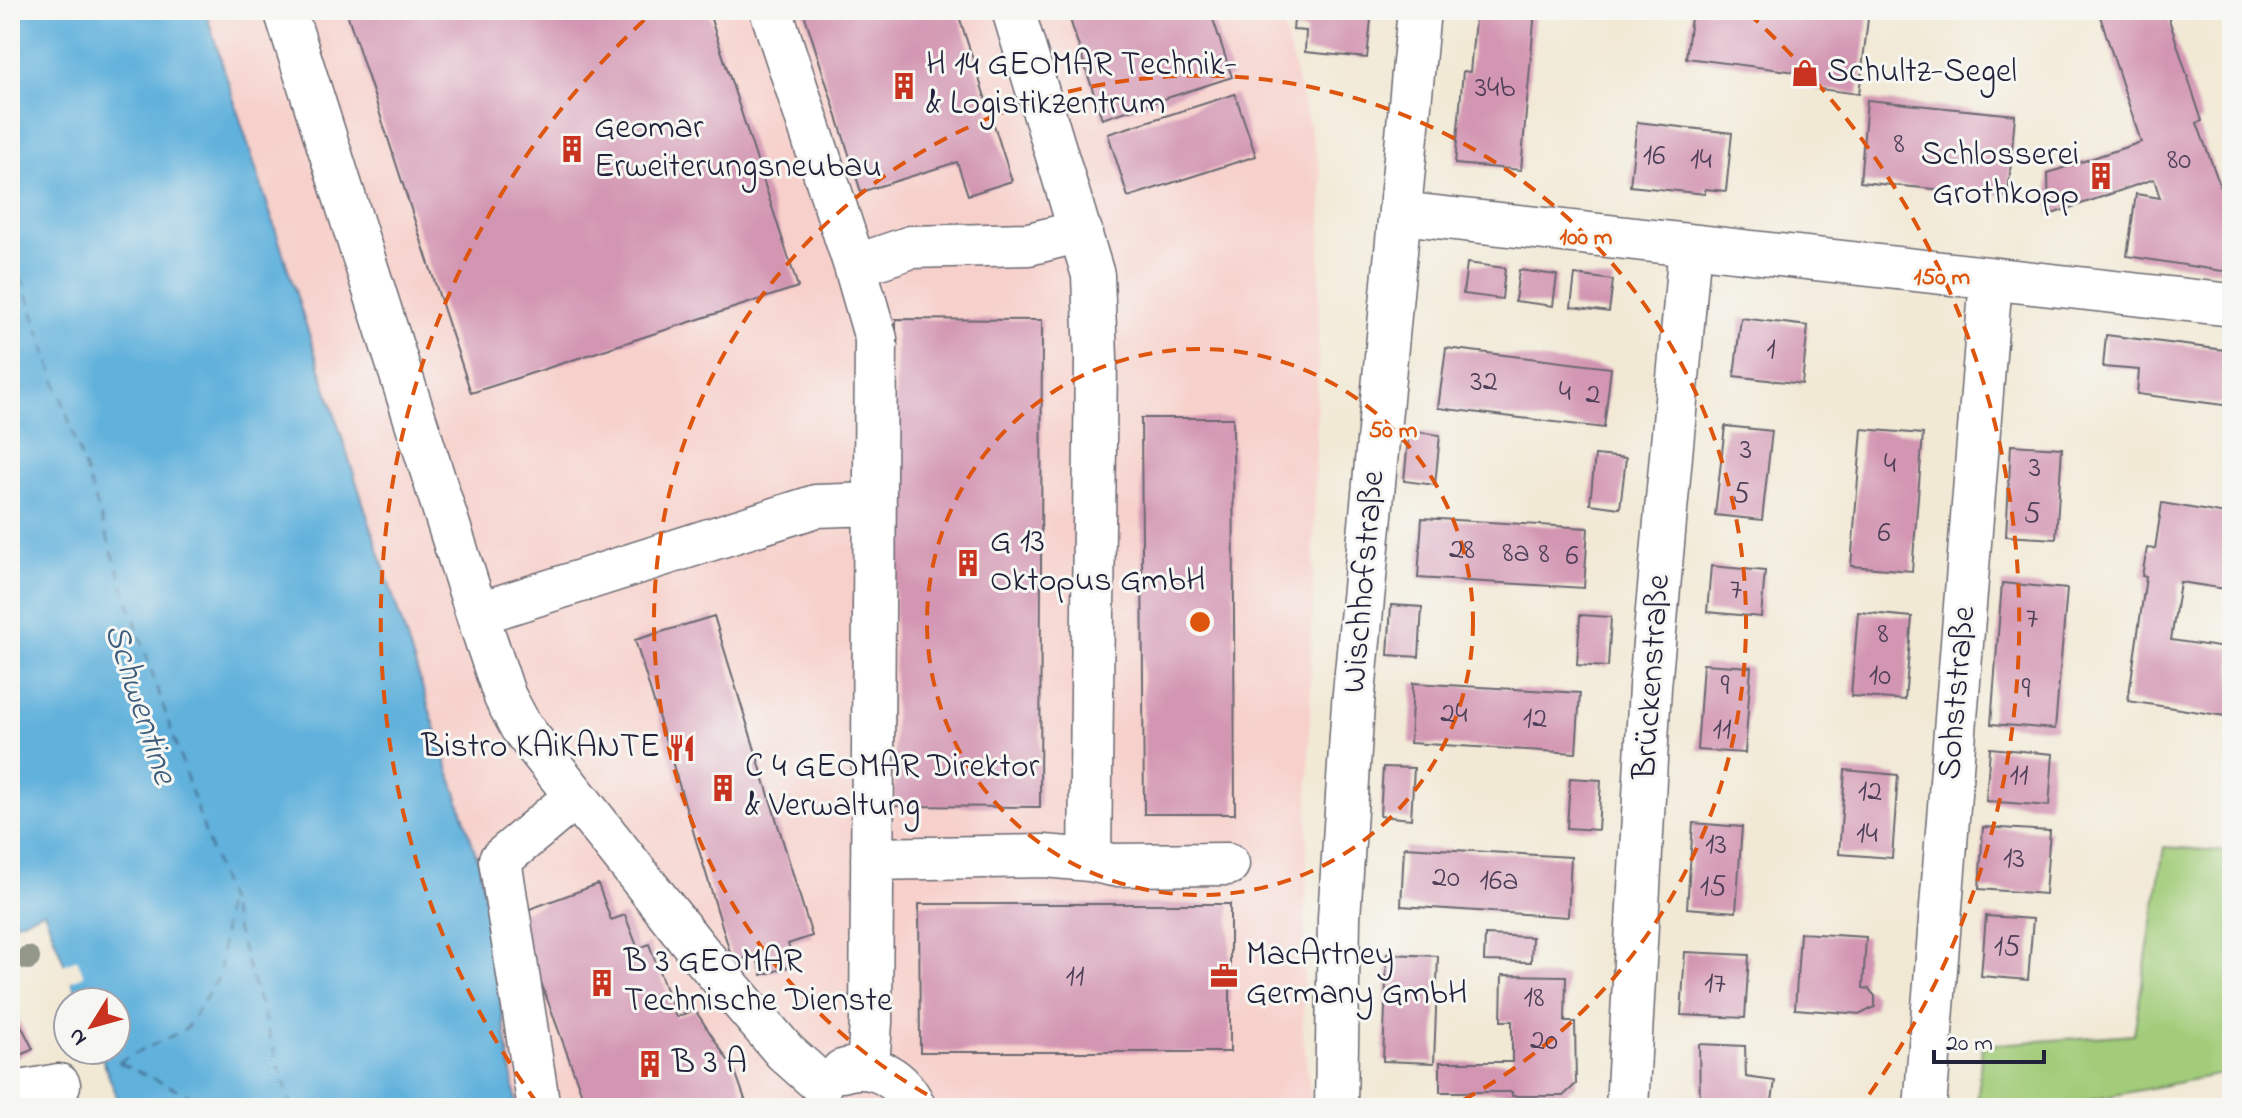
<svg xmlns="http://www.w3.org/2000/svg" width="2242" height="1118" viewBox="0 0 2242 1118" font-family="'Indie Flower',sans-serif">
<style>
.built{fill:#f7d0cb}
.green{fill:#a2cc79;stroke:#62775a;stroke-width:2}
.water{fill:#61b1dc;stroke:#426a8c;stroke-width:2}
.pier{fill:#f2e9d5}
.lines{fill:none;stroke-linecap:round;stroke-linejoin:round}
.ferry{stroke:#3b5b7b;stroke-width:2;stroke-dasharray:10 8;stroke-linecap:butt}
.building{fill:#d396b2}
.minor-casing{stroke:#6b6871;stroke-width:45}
.minor{stroke:#fff;stroke-width:42}
.tree{fill:#94988b}
.ring{fill:none;stroke:#de560e;stroke-width:4;stroke-dasharray:14 10}
.labels{text-anchor:middle;dominant-baseline:central;stroke-width:6;stroke-linejoin:round;paint-order:stroke}
.number-label{font-size:30px;fill:#4e3f59}
.poi-label{font-size:34px;fill:#22223b;stroke:#f6f6f2;text-anchor:start}
.street-label{font-size:34px;fill:#22223b;stroke:#f6f6f2}
.water-label{font-size:36px;font-style:italic;fill:#3b5b7b;stroke:#f6f6f2}
.centre{fill:#de560e;stroke:#f6f6f2;stroke-width:4}
.ring-label{font-size:24px;text-anchor:middle;font-weight:bold;fill:#de560e;stroke:#f6f6f2;stroke-width:6;stroke-linejoin:round;paint-order:stroke}
</style>
<rect width="100%" height="100%" fill="#f6f6f2"/>
<filter id="ink" filterUnits="userSpaceOnUse"><feTurbulence type="fractalNoise" baseFrequency=".0125" numOctaves="2"/><feDisplacementMap in="SourceGraphic" scale="16" xChannelSelector="R" yChannelSelector="G"/><feConvolveMatrix kernelMatrix="1 2 1 2 8 2 1 2 1" color-interpolation-filters="sRGB"/></filter>
<filter id="wash" filterUnits="userSpaceOnUse"><feTurbulence type="fractalNoise" baseFrequency=".006" numOctaves="4" result="noise"/><feDisplacementMap in="SourceGraphic" scale="32" xChannelSelector="R" yChannelSelector="G"/><feGaussianBlur stdDeviation="1.8" result="paint"/><feColorMatrix in="noise" values="0 0 0 0 0 0 0 0 0 0 0 0 0 0 0 0 0 1.4 0 .05"/><feComposite in="paint" operator="in"/></filter>
<g filter="url(#wash)">
<rect width="100%" height="100%" fill="#f2e9d5"/>
<path class="built" d="M205,10H1279L1322,175L1303,1033L1312,1108H517L479,864Z"/>
<path class="green" d="M2164,847L2232,852V1072L2050,1108H1977L1982,1045L2134,1034Z"/>
<path class="water" d="M10,10H205L479,864L517,1108H121L99,1050H116V1002H79L44,911L10,925Z"/>
<path class="pier" d="M77,959L84,976L71,981L79,1002H75L61,966Z"/>
<g class="lines">
<path class="ferry" d="M10,243L226,896L292,1108
M118,1062L186,1029L220,975L226,897
M120,1063L217,1108"/>
</g>
<g id="blocks">
<path class="building" d="M346,10H708L798,287L471,393Z
M803,10H957L1012,181L968,195L957,162L861,192Z
M1067,10H1210L1232,77L1102,119Z
M1295,10H1372L1367,58L1305,52L1306,31L1293,30Z
M1476,10H1535L1521,170L1455,164L1463,71L1470,72Z
M1692,10H1869L1859,94L1803,87L1805,73L1686,58Z
M2098,10H2166L2202,121L2197,123L2232,218V267L2222,271L2127,256L2136,194L2160,198L2154,179L2049,215L2048,173L2141,142Z
M1235,94L1256,156L1128,197L1108,134Z
M1867,100L2015,115L2008,196L1860,182Z
M1637,122L1732,133L1726,191L1705,189V194L1630,186Z
M1467,263L1505,268L1502,299L1463,294Z
M1519,270L1557,275L1553,306L1515,301Z
M1575,275L1613,280L1609,312L1571,307Z
M1741,318L1808,326L1802,384L1734,376Z
M896,319L1042,320L1040,807L894,806Z
M2106,335L2232,351V406L2137,394L2139,370L2103,367Z
M1446,348L1611,368L1604,428L1438,408Z
M1141,418H1233L1235,814H1144Z
M1725,426L1772,431L1762,520L1715,515Z
M1862,429L1923,434L1912,571L1851,566Z
M1409,431L1440,435L1435,485L1404,481Z
M2011,445L2062,448L2056,539L2006,536Z
M1595,455L1626,458L1620,508L1590,504Z
M2162,503L2232,515V590L2180,582L2171,640L2232,649V717L2128,701L2146,577L2142,576L2147,548L2155,549Z
M1422,518L1588,528L1584,588L1418,578Z
M1711,566L1765,571L1761,617L1707,612Z
M2002,583L2067,589L2055,729L1991,724Z
M1391,605L1422,607L1419,657L1388,655Z
M1858,612L1912,617L1905,700L1851,696Z
M1580,615L1611,617L1608,667L1577,665Z
M714,616L812,936L788,944L795,965L762,975L756,955L733,962L635,640Z
M1703,664L1751,667L1745,753L1697,750Z
M1413,683L1580,693L1576,753L1410,743Z
M1990,748L2053,754L2049,806L1986,801Z
M1383,767L1414,768L1411,819L1380,816Z
M1845,770L1898,775L1892,858L1839,854Z
M1570,778L1601,780L1598,830L1567,828Z
M1693,823L1742,827L1736,912L1687,908Z
M1983,827L2050,831L2045,894L1979,889Z
M1404,847L1571,857L1568,917L1401,906Z
M598,884L611,920L625,915L638,949L649,944L676,1017L695,1010L735,1071L748,1108H587L516,914Z
M919,904H1230V1052H920Z
M1986,916L2033,919L2028,980L1981,976Z
M1800,933L1866,937L1863,988L1869,989L1875,996V1007L1861,1014L1795,1009Z
M1485,935L1532,937L1531,962L1484,961Z
M1685,952L1749,955L1745,1018L1681,1015Z
M1387,954L1438,956L1434,1063L1383,1061Z
M1502,975L1566,976L1565,1022H1575L1576,1084L1563,1096H1512V1092H1440V1062H1512V1021H1501Z
M10,1003L33,1049L12,1060L10,1056Z
M1699,1044L1745,1046L1746,1077L1775,1081L1771,1108H1700Z"/>
</g>
</g>
<g filter="url(#ink)">
<use href="#blocks" fill-opacity="0" stroke="#6b6871" stroke-width="2"/>
<g class="lines">
<g class="minor-casing">
<path id="minor" d="M285,10L477,614L505,697L521,727L700,953L785,1052L821,1084
M771,10L855,266L876,339L871,1022L868,1068
M1013,10L1093,275L1096,359L1090,860
M1400,213L2232,305
M855,266L911,247L1029,244L1081,231
M477,614L816,506L875,504
M872,859L1044,856L1090,860L1113,865L1228,864
M842,1071C874,1061 902,1078 915,1108
M10,1094L59,1085
M539,1108L500,860L575,797
M1336,1108L1339,918L1353,704L1419,10
M1627,1108L1650,687L1690,246
M1925,1108L1991,279"/>
</g>
<use href="#minor" class="minor"/>
</g>
<circle class="tree" cx="28" cy="958" r="12"/>
</g>
<g class="ring">
<circle cx="1200" cy="622" r="273"/>
<path d="M948 1106A546 546 0 1 1 1452 1106"/>
<path d="M537 1103A819 819 0 0 1 652 13M1748 13A819 819 0 0 1 1863 1103"/>
</g>
<defs>
<g id="shop-bare" transform="scale(2.16)"><path d="M-5-2.5h2.3a2.7 3.5 0 0 1 5.4 0H5L5.5 6h-11ZM-1.5-2.5h3a1.5 2.3 0 0 0-3 0Z" fill="#c8321e" stroke="#f6f6f2" stroke-width="2.5" paint-order="stroke"/></g>
<g id="building-bare" transform="scale(2.16)"><path d="M-4-6H4V6H1V3H-1V6H-4ZM-2.5-4.3h1.7v1.8h-1.7ZM.8-4.3h1.7v1.8H.8ZM-2.5-1h1.7V.8h-1.7ZM.8-1h1.7V.8H.8Z" fill="#c8321e" stroke="#f6f6f2" stroke-width="2.5" paint-order="stroke"/></g>
<g id="restaurant-bare" transform="scale(2.16)"><path d="M-5-6h1v4h1v-4h1v4h1v-4h1v5L-1.5 .5V6h-2V.5L-5-1ZM5-6V6H3V1.5H1.5Q1.5-4 5-6Z" fill="#c8321e" stroke="#f6f6f2" stroke-width="2.5" paint-order="stroke"/></g>
<g id="office-bare" transform="scale(2.16)"><path d="M-6-3h4V-5.5h4V-3h4V5H-6ZM-1-4.5V-3h2v-1.5ZM-6 0V1H6V0Z" fill="#c8321e" stroke="#f6f6f2" stroke-width="2.5" paint-order="stroke"/></g>
</defs>
<g fill-rule="evenodd">
<use href="#shop-bare" x="1805" y="73"/>
<use href="#building-bare" x="904" y="86"/>
<use href="#building-bare" x="572" y="149"/>
<use href="#building-bare" x="2101" y="176"/>
<use href="#building-bare" x="968" y="563"/>
<use href="#restaurant-bare" x="682" y="748"/>
<use href="#building-bare" x="723" y="788"/>
<use href="#office-bare" x="1224" y="976"/>
<use href="#building-bare" x="602" y="983"/>
<use href="#building-bare" x="650" y="1064"/>
</g>
<g class="labels">
<g class="number-label">
<text x="1495" y="89">34b</text>
<text x="1899" y="145">8</text>
<text x="1654" y="157">16</text>
<text x="1701" y="161">14</text>
<text x="2179" y="161">80</text>
<text x="1771" y="351">1</text>
<text x="1484" y="383">32</text>
<text x="1565" y="393">4</text>
<text x="1593" y="396">2</text>
<text x="1746" y="451">3</text>
<text x="1890" y="465">4</text>
<text x="2035" y="469">3</text>
<text x="1741" y="495">5</text>
<text x="2032" y="515">5</text>
<text x="1884" y="534">6</text>
<text x="1462" y="551">28</text>
<text x="1516" y="554">8a</text>
<text x="1544" y="555">8</text>
<text x="1572" y="557">6</text>
<text x="1736" y="591">7</text>
<text x="2032" y="620">7</text>
<text x="1883" y="635">8</text>
<text x="1880" y="677">10</text>
<text x="1725" y="687">9</text>
<text x="2026" y="690">9</text>
<text x="1454" y="715">24</text>
<text x="1535" y="720">12</text>
<text x="1722" y="731">11</text>
<text x="2019" y="777">11</text>
<text x="1870" y="793">12</text>
<text x="1867" y="835">14</text>
<text x="1716" y="846">13</text>
<text x="2014" y="860">13</text>
<text x="1446" y="879">20</text>
<text x="1499" y="882">16a</text>
<text x="1713" y="888">15</text>
<text x="2007" y="948">15</text>
<text x="1075" y="978">11</text>
<text x="1715" y="985">17</text>
<text x="1534" y="999">18</text>
<text x="1544" y="1042">20</text>
</g>
<g class="poi-label">
<text x="926" y="66">H 14 GEOMAR Technik-<tspan x="926" dy="39">&amp; Logistikzentrum</tspan></text>
<text x="1827" y="73">Schultz-Segel</text>
<text x="594" y="129">Geomar<tspan x="594" dy="39">Erweiterungsneubau</tspan></text>
<text x="2079" y="156" text-anchor="end">Schlosserei<tspan x="2079" dy="39">Grothkopp</tspan></text>
<text x="990" y="543">G 13<tspan x="990" dy="39">Oktopus GmbH</tspan></text>
<text x="660" y="748" text-anchor="end">Bistro KAiKANTE</text>
<text x="745" y="768">C 4 GEOMAR Direktor<tspan x="745" dy="39">&amp; Verwaltung</tspan></text>
<text x="1246" y="956">MacArtney<tspan x="1246" dy="39">Germany GmbH</tspan></text>
<text x="624" y="963">B 3 GEOMAR<tspan x="624" dy="39">Technische Dienste</tspan></text>
<text x="672" y="1064">B 3 A</text>
</g>
<g class="street-label">
<text transform="translate(1365 582) rotate(-85)">Wischhofstraße</text>
<text transform="translate(1653 677) rotate(-86)">Brückenstraße</text>
<text transform="translate(1958 693) rotate(-85)">Sohststraße</text>
</g>
<g class="water-label">
<text transform="translate(139 704) rotate(72)">Schwentine</text>
</g>
</g>
<circle cx="1200" cy="622" r="12" class="centre"/>
<g class="ring-label">
<text x="1586" y="244">100 m</text>
<text x="1942" y="284">150 m</text>
<text x="1393" y="437">50 m</text>
</g>
<rect width="2242" height="1118" fill="none" stroke="#f6f6f2" stroke-width="40"/>
<g transform="translate(92 1026) rotate(233)"><circle r="38" fill="#f6f6f2" stroke="#a1a1a9" stroke-width="2"/>
<path d="M0-6L14 30L0 20L-14 30Z" fill="#c8321e"/>
<text y="-12" font-size="22" font-weight="bold" text-anchor="middle" fill="#22223b">N</text>
</g>
<path d="M1934 1050v12h110v-12" fill="none" stroke="#22223b" stroke-width="4"/>
<text x="1946" y="1050" font-size="24" fill="#22223b" stroke="#f6f6f2" stroke-width="6" paint-order="stroke">20 m</text>
</svg>
